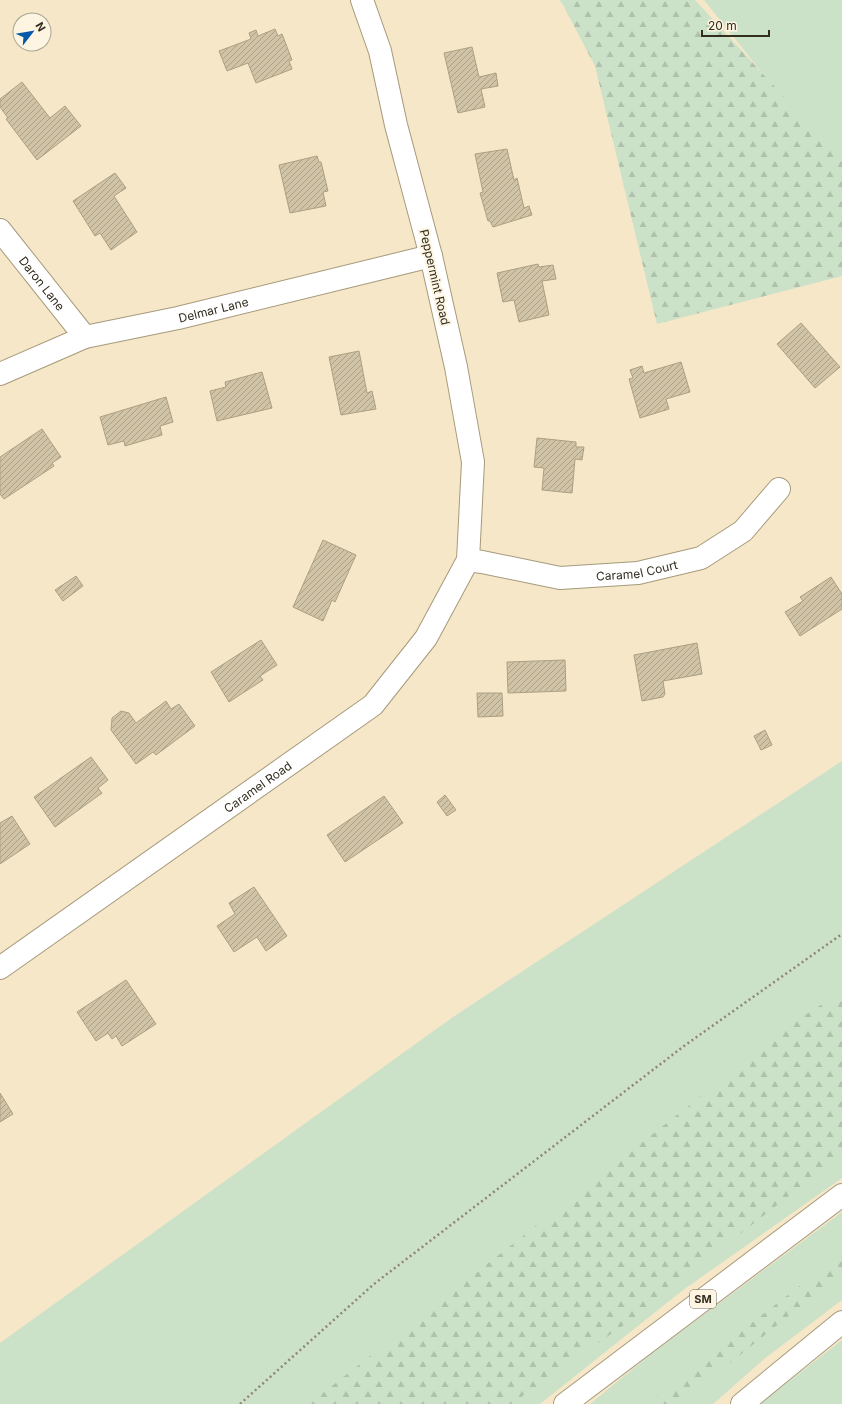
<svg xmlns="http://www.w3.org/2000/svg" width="842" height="1404" viewBox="0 0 842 1404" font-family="Inter,sans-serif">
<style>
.grass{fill:#cbe1c8}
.forest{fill:url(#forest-firs)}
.building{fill:url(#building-hatch);stroke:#ada082}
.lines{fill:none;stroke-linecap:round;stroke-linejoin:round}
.minor-casing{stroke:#a79a7c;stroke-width:24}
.highway-casing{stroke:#a79a7c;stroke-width:24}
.path{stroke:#908771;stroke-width:2.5;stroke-dasharray:2 3;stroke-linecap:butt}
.minor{stroke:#fff;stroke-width:22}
.highway{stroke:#fff;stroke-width:22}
.labels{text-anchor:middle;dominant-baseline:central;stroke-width:4;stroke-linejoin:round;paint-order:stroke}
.shield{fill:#fdf5e1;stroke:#6f695b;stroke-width:1}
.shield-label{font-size:11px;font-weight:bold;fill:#322d21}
.street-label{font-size:12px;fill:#322d21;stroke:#fdf5e1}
</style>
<defs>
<pattern id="forest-firs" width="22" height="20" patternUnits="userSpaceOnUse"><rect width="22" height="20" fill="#cbe1c8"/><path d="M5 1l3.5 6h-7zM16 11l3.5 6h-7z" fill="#afc1ac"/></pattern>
<pattern id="building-hatch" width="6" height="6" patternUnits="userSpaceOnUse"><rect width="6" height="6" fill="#d1c4a6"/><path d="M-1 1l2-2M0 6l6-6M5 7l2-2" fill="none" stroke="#aaa087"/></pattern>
</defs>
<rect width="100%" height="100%" fill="#f5e7c7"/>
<path class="grass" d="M704,0H842V173Z
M842,761V1178L683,1290L540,1404H0V1343L453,1017Z
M842,1212V1300L764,1359L713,1404H590L650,1355Z
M842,1340V1404H760Z"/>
<path class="forest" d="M559,0H695L842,160V276L657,324L595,66L562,3Z
M842,991V1154L631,1320L511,1404H309L799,1019Z
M842,1253V1273L679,1404H647Z"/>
<path class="building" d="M275,29L278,36L282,34L292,60L289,61L292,69L256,83L248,63L227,71L219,51L251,39L249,33L256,30L258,36Z
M472,47L479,77L496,73L498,86L481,89L485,107L458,113L444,53Z
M22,82L50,118L65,106L81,126L37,160L6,119L8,118L0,107V99Z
M507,149L514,180L517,178L524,208L529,206L532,215L493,227L490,221H488L480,193L483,192L475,154Z
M317,156L319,162H321L328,191L323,192L326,206L290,213L279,165Z
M115,173L126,188L114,196L137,232L111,250L100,233L95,236L73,201Z
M538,264L539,267L553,265L556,279L542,281L549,315L519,322L514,300L503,302L497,273Z
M801,323L840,367L815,388L777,344Z
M359,351L367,393L372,391L376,409L341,415L329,357Z
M681,362L690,392L666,399L669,409L640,418L629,379L633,378L630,370L642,366L644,373Z
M262,372L272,408L217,421L210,391L226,387L225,382Z
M166,397L173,422L160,426L162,435L125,446L124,441L108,445L100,417Z
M42,429L61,457L52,463L54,466L4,499L0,494V457Z
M537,438L576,442V447H584L582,460L575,459L572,493L542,490L544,468L534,467Z
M323,540L356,555L335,602L332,600L323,621L293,607Z
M76,576L83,586L63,601L55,590Z
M831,577L842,594V609L800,636L785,612L803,601L800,597Z
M261,640L277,665L260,676L263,680L229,702L211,672Z
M697,643L702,674L663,681L665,694L663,697L642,701L634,655Z
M565,660L566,691L508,693L507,662Z
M477,693H502L503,716L478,717Z
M166,701L171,709L179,704L195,726L156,755L153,752L136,764L111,730L112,718L121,711L129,713L136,723Z
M765,730L772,745L761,750L754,736Z
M91,757L108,780L98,788L102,793L55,827L34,797Z
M445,795L456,810L447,816L437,802Z
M384,796L403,823L345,862L327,835Z
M12,816L30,844L0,864V823Z
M254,887L287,936L266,951L257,937L234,952L217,926L235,914L229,903Z
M126,980L156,1024L122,1046L116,1036L112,1039L108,1033L96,1041L77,1012Z
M0,1093L13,1114L0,1122Z"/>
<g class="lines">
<g class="minor-casing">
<g id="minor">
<path id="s1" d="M0,230L85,337"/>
<path id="s2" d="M0,374L85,337L178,318L431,256"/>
<path id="s3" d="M468,560L482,562L560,578L638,573L701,558L743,531L779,489"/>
<path id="s4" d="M0,968L373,705L426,638L468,560L473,462L456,367L431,256L396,125L380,51L362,0"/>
</g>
</g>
<g class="highway-casing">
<path id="highway" d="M565,1404L842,1195
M742,1404L842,1322"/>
</g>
<path class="path" d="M240,1404L374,1284L684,1046L842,934"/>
<use href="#minor" class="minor"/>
<use href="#highway" class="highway"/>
</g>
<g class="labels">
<rect class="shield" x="690" y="1290" width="26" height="18" rx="3"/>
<g class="shield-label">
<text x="703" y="1299">SM</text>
</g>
<g class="street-label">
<text transform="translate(435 277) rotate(77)">Peppermint Road</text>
<text stroke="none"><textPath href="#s1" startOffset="68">Daron Lane</textPath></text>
<text stroke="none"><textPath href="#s2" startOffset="224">Delmar Lane</textPath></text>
<text stroke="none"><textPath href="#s3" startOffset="171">Caramel Court</textPath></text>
<text stroke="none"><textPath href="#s4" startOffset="315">Caramel Road</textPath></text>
</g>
</g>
<g transform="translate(32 32) rotate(59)"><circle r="19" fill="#fdf5e1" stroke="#aca594"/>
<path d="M0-3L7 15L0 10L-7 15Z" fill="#055aa8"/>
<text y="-6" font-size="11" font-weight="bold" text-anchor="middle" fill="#322d21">N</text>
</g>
<path d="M702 30v6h67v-6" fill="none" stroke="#322d21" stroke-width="2"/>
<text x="708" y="30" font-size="12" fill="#322d21" stroke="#fdf5e1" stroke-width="3" paint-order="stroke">20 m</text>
</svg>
